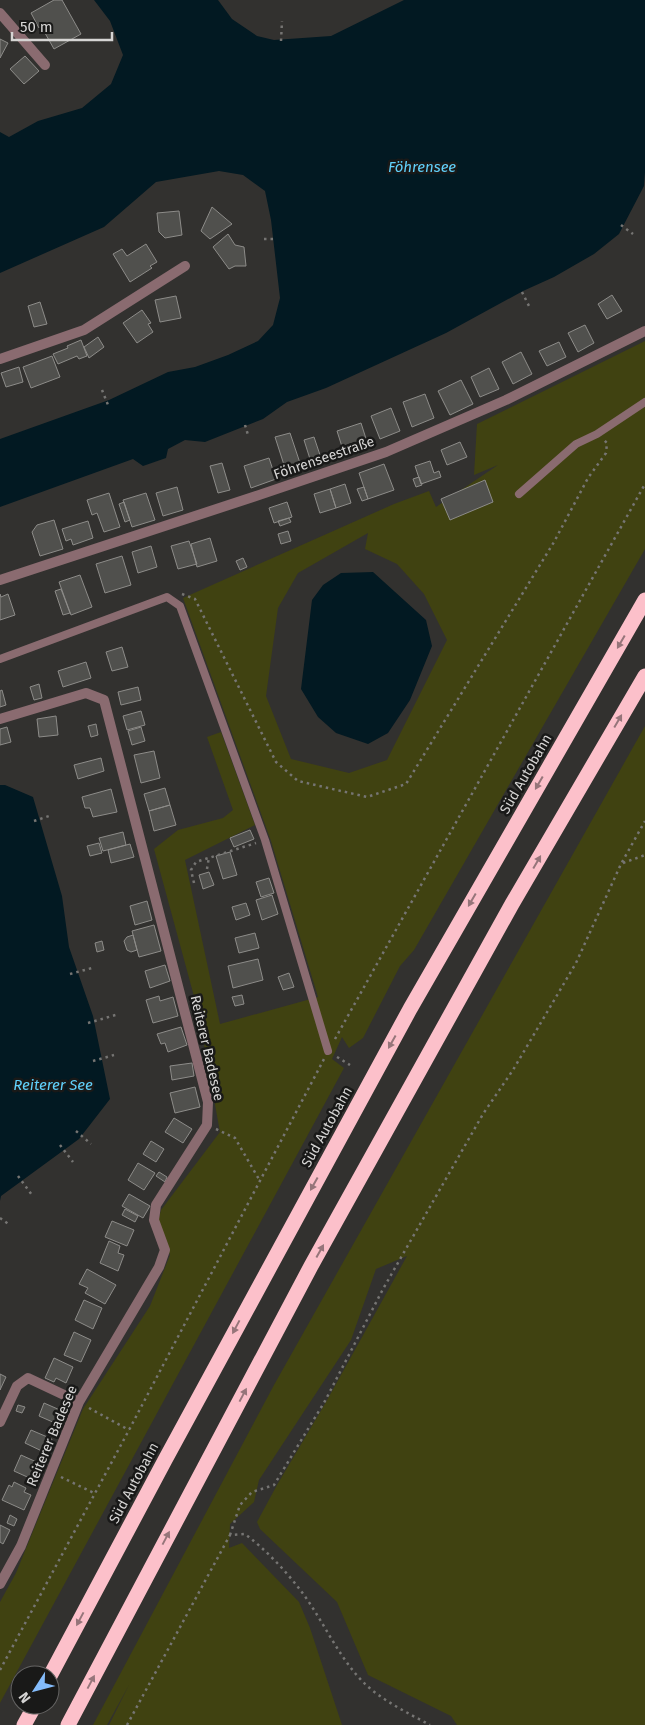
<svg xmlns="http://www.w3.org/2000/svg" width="645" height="1725" viewBox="0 0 645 1725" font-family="'Fira Sans',sans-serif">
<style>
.green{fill:#404211;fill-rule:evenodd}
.water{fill:#021922}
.building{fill:#50504d;stroke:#8d8c89}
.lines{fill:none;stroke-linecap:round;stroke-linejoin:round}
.path{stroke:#767573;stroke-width:2.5;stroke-dasharray:2.5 4;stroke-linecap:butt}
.lane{stroke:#8a6b70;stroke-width:8}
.street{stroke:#8a6b70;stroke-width:10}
.highway{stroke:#fcc0ca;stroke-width:15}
.oneway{fill:#96757a}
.labels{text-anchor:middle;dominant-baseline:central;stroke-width:5;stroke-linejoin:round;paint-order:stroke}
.street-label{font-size:14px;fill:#d6d5d4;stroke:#191918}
.water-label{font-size:15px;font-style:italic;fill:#61d1fb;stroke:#191918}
</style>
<rect width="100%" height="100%" fill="#32312f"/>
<path class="green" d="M645,341V549L414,950L400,966L363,1038L349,1048L342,1037L332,1059L344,1068L0,1703V1602L16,1573L83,1409L150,1306L170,1255L158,1222L161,1210L220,1132L198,1011L154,849L178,830L223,818L233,810L207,737L221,732L255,825L185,860L220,1024L318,997L271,841L183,598L394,504L429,491L436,507L498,465L474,475L477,424ZM368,533L365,549L397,564L424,594L447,640L387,760L349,773L291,759L266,696L278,608L298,573Z
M645,726V1725H457L451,1716L368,1675L337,1602L260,1529L257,1522L277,1485L326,1402L407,1256L376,1269L351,1340L259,1480L254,1502L230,1524L229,1548L242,1543L299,1602L310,1628L342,1725H109L129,1685L107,1725H93L274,1385Z"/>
<path class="water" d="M94,0H218L232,19L257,36L274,40L331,36L404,0H645V172L644,186L619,234L594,254L554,277L523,291L446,333L326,388L287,402L263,419L205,442L185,440L168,449L166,458L143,466L133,459L0,507V439L109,400L168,372L195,367L228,355L258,341L273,325L280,298L271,220L265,191L243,175L219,171L156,182L104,227L0,273V132L9,137L38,121L82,108L111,84L123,55L110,21Z
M373,572L426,620L432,646L410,700L388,733L368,744L336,733L318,717L301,689L312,600L323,585L341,573Z
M0,785H5L33,797L62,896L69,947L93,1016L110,1099L79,1139L1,1196L0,1201Z"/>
<path class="building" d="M54,0H62L81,34L54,49L41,26L39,28L31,13Z
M0,39L8,43L0,58Z
M25,56L39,71L24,84L10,69Z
M212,207L232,224L210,239L201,231Z
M179,211L182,235L165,238L159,232L157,213Z
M228,234L235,245L244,247L246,266H235L229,269L213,247Z
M146,244L157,262L150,266L152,268L130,282L113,254L122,249L127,256Z
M612,295L622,311L607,319L598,304Z
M176,296L181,318L160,322L155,300Z
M40,302L47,324L34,327L28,306Z
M142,310L151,323L148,324L153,332L137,343L123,323Z
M585,325L594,343L578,352L568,333Z
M98,337L104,347L89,358L84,347Z
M81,340L87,356L79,359L77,356L58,364L53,354L68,348L67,346Z
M559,342L566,357L547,366L539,351Z
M521,352L532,374L513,384L502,362Z
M52,356L60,377L31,388L23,367Z
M19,367L23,382L6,387L1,373Z
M489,368L499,389L480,397L471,377Z
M461,380L473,404L450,415L438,391Z
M425,394L434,418L412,427L403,402Z
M391,408L400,431L380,439L371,416Z
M361,423L368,445L344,453L337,431Z
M290,433L300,463L285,468L275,437Z
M314,437L320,455L310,459L304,440Z
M460,442L467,457L447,465L441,450Z
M269,458L276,479L251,488L244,466Z
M430,461L434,473L439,471L441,477L421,484L415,466Z
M222,463L230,490L218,493L210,466Z
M384,464L394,490L368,499L359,473Z
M419,477L422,485L416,487L413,479Z
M485,480L493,502L450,520L441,499Z
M345,484L351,503L336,508L330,489Z
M177,487L183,510L163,516L156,493Z
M364,487L368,499L362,501L357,489Z
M330,489L336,508L320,513L314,494Z
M109,493L120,527L104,532L97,513L92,515L87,500Z
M146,493L155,520L132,527L123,500Z
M124,502L130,520L125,522L119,504Z
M287,502L292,517L274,523L269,508Z
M289,518L291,522L280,526L278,521Z
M54,520L63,549L40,556L32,532L37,525Z
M88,521L93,538L73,545L71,539L66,541L62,529Z
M288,531L291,541L281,544L278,534Z
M210,538L217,561L197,567L191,544Z
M189,541L197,564L178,569L171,546Z
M151,546L157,567L138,573L132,552Z
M122,556L131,585L105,593L96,564Z
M243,558L247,567L240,570L236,561Z
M80,575L92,607L71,615L59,582Z
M61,589L70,613L63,615L55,591Z
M0,594L1,597L8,594L15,615L0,620Z
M122,647L128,667L112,671L106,652Z
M86,662L91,678L63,687L58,671Z
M39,684L42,698L34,700L30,687Z
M138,687L141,700L121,705L118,692Z
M2,690L6,705L0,707V691Z
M141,711L145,725L127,730L123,716Z
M56,716L58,735L39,737L37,719Z
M96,724L98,735L91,737L88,726Z
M7,727L11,742L0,745V729Z
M141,727L145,741L132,745L128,731Z
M154,751L160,778L141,783L134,755Z
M101,758L104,771L78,779L74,765Z
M165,788L170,805L149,811L144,794Z
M111,789L117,812L93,817L90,808H85L82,797Z
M170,805L176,825L154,831L149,811Z
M250,830L254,839L234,847L230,838Z
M123,832L126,845L103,851L99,838Z
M99,843L102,853L90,856L87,846Z
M130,844L134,857L111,863L108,850Z
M230,852L237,875L223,879L216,856Z
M209,872L214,885L203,889L199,875Z
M269,878L274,893L261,897L256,882Z
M272,895L278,914L262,920L256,900Z
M147,901L152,920L135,925L130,906Z
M246,903L250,915L236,920L232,907Z
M154,925L161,951L139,957L132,931Z
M255,933L259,948L239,953L235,938Z
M133,935L137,950L131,952L127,950L124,941L127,937Z
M102,941L104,950L97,952L95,943Z
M258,959L263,980L233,988L228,966Z
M165,965L170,981L150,988L145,971Z
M289,973L294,987L283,990L278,977Z
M242,995L244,1004L235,1006L232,997Z
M159,996L160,1001L173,997L178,1016L153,1023L146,1000Z
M181,1027L187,1045L168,1052L165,1043L161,1044L157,1034Z
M192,1063L194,1076L172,1080L170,1066Z
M195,1087L200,1107L175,1113L170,1093Z
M174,1118L192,1129L183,1143L165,1132Z
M151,1141L164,1149L156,1162L143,1154Z
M138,1163L155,1173L144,1190L128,1180Z
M159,1172L167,1177L165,1182L156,1176Z
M129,1194L150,1206L143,1218L122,1206Z
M125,1209L138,1216L135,1222L122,1215Z
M112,1221L134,1230L127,1246L105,1237Z
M109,1241L120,1246L118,1253L124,1255L118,1271L100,1263Z
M87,1269L116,1285L105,1304L85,1293L88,1288L79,1284Z
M84,1300L102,1308L93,1329L75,1320Z
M74,1332L91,1340L81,1362L64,1355Z
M54,1358L73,1367L66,1383L56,1378L54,1382L45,1378Z
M0,1374L6,1377L0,1390Z
M44,1403L60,1410L55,1423L39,1416Z
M18,1405L25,1407L22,1413L16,1411Z
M31,1430L52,1439L46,1453L25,1443Z
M21,1455L41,1464L34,1480L14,1471Z
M14,1482L26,1488L24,1492L31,1495L24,1510L2,1500L9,1485L12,1487Z
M10,1515L17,1519L14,1526L7,1523Z
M0,1525L10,1530L3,1544L0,1542Z"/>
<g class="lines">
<path class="path" d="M281,41L282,21
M621,225L633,234
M264,239H275
M522,292L529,306
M102,390L108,405
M245,425L248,435
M182,594L195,599L276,762L298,781L367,797L406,784L554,542L588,478L606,453L607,443L604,440
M34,821L52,815
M623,863L645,855
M207,869L209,857
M194,883L191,870L196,862L256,843
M70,974L92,968
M88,1023L119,1014
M335,1039L645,484
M337,1057L350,1065
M93,1061L114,1055
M216,1129L235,1138L260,1181
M76,1131L91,1144
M60,1145L73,1162
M18,1176L32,1195
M0,1218L10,1225
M89,1408L129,1430
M61,1477L96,1494
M230,1535L240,1505L252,1492L274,1485L325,1401L383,1289L483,1114L513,1070L576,963L621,864L645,821
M0,1670L129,1430L324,1059
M127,1725L230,1535L245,1534C265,1549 286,1571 301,1591C323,1620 337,1655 363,1682C381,1700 408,1713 430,1725"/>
<path class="lane" d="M519,494L576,444L597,434L645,402
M0,659L167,597L180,606L265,840L328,1051"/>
<path class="street" d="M0,13L45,65
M0,359L84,330L185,266
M0,580L253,497L386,452L506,400L645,331
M0,719L86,693L104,700L208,1102L207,1125L156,1205L154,1220L165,1250L159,1267L79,1402L21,1546L0,1584
M0,1422L17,1386L28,1378L79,1402"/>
<path class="highway" d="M50,1676L165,1460L410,1009L645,600
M24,1725L35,1705
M68,1725L311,1266L512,904L645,676"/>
</g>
<defs><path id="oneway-solid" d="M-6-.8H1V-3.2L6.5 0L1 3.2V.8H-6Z" transform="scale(1.25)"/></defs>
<g class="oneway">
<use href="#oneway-solid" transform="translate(621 642) rotate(120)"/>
<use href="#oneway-solid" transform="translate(618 721) rotate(-60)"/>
<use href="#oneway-solid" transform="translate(539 783) rotate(120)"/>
<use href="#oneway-solid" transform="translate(537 862) rotate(-60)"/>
<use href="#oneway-solid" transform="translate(472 900) rotate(120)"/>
<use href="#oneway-solid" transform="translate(392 1042) rotate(119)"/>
<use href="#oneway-solid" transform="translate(314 1184) rotate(119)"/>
<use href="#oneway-solid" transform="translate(320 1251) rotate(-61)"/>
<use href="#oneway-solid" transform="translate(236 1327) rotate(118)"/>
<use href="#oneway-solid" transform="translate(243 1395) rotate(-62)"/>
<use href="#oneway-solid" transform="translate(166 1538) rotate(-62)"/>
<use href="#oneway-solid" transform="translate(80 1619) rotate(118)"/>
<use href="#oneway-solid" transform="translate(91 1682) rotate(-62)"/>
</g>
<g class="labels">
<g class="street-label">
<text transform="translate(324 458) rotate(-19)">Föhrenseestraße</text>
<text transform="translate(526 774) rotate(-60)">Süd Autobahn</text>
<text transform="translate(207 1048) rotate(77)">Reiterer Badesee</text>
<text transform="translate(327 1127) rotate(-61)">Süd Autobahn</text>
<text transform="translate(52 1436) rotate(-67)">Reiterer Badesee</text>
<text transform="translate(134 1483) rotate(-62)">Süd Autobahn</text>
</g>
<g class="water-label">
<text x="422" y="167">Föhrensee</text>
<text x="53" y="1085">Reiterer See</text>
</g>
</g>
<g transform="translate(35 1690) rotate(234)"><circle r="24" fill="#191918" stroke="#656463"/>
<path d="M0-4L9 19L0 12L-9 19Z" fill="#84bcfb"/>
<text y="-8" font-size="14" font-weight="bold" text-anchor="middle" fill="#d6d5d4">N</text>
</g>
<path d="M12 32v8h100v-8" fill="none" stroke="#d6d5d4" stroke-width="2.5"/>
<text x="20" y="32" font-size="15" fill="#d6d5d4" stroke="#191918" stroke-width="4" paint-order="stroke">50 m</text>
</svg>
